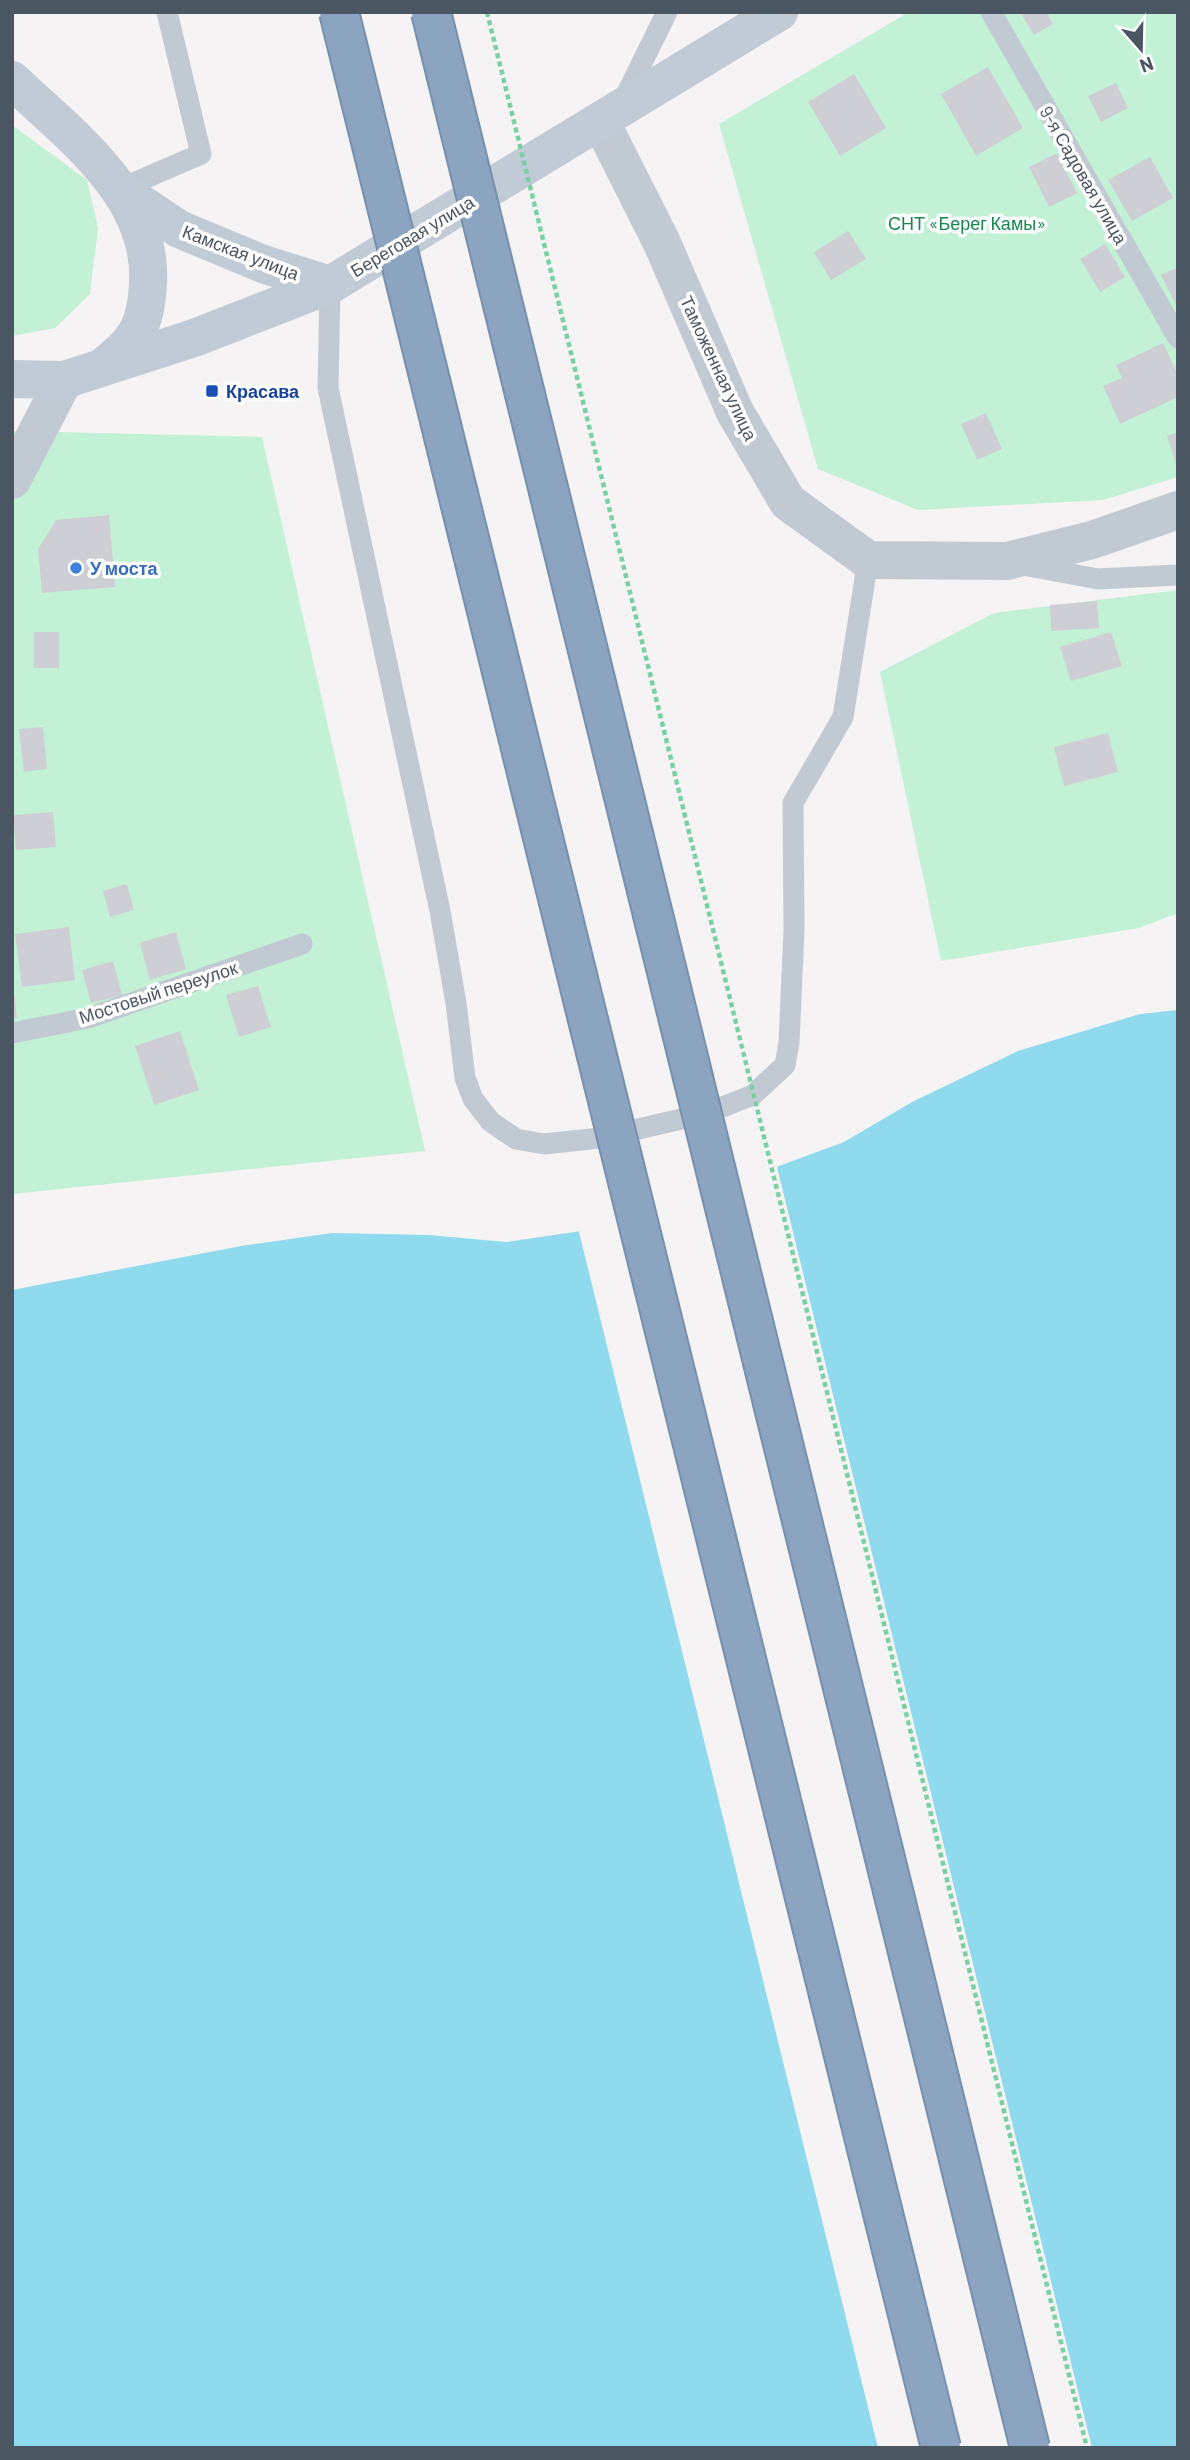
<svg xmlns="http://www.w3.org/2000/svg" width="1190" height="2460" viewBox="0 0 1190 2460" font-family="Barlow,sans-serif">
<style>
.green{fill:#c3f1d5}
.water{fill:#90daee}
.pier{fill:#f5f3f3}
.building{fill:#cdcfd5}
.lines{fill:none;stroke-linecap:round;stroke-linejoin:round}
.lane{stroke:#c1cad2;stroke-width:21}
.street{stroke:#c1cad2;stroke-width:38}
.secondary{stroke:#c1cbd6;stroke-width:38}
.highway-bridge-casing{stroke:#7690ad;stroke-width:42;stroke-linecap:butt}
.path-bridge{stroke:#7ad0a6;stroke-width:4.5;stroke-dasharray:5 3.5;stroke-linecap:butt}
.highway-bridge{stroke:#8ba5c1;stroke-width:38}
.transit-dot{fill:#1a4fb4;stroke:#fff;stroke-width:2.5}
.shop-dot{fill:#3f7fe0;stroke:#fff;stroke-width:2.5}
.labels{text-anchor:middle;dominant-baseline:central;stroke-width:7;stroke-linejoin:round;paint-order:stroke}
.street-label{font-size:18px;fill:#4a5661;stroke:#fff}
.park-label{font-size:18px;fill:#17864f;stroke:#fff}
.transit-label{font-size:18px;font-weight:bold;fill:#164399;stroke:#fff;text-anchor:start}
.shop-label{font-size:18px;font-weight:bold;fill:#366cbe;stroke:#fff;text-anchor:start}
</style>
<rect width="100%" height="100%" fill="#f5f3f3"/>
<path class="green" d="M909,12H1178V477L1103,500L918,510L818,469L719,124Z
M12,125L87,180L98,228L90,294L55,328L12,336Z
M12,431L262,437L425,1151L12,1194Z
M1178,590V913L1139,928L941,961L880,672L994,613Z"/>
<path class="water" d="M1178,1010V2448H12V1290L241,1246L332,1233L429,1235L506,1242L581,1231L725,1186L844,1142L912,1102L1018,1051L1140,1014Z"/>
<path class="pier" d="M776,1163L1092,2448H878L578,1228L724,1183Z"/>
<path class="building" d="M1020,12H1047L1053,24L1034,35Z
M988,67L1023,128L976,156L941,94Z
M854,74L886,128L840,156L808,102Z
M1116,83L1128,108L1101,122L1088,96Z
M1057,153L1077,193L1049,207L1029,167Z
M1150,157L1173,198L1132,221L1108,180Z
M848,231L866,259L831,280L814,252Z
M1105,244L1125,277L1100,292L1080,259Z
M1178,267V309L1161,275Z
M1163,343L1178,375V397L1120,424L1103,386L1122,378L1116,365Z
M986,413L1002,449L977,460L961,424Z
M1178,432V467H1177L1167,436Z
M109,515L115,587L42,593L38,549L56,520Z
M1097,601L1099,628L1051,631L1050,605Z
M34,632H59V668H34Z
M1111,632L1122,666L1071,681L1060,647Z
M43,727L47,769L24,772L19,729Z
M1108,733L1118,772L1064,786L1054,747Z
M53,812L56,847L16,850L13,815Z
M127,884L134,910L110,917L103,891Z
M69,927L75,980L22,987L15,934Z
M176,932L186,969L150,980L140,943Z
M113,961L122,995L91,1003L82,970Z
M258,986L271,1027L239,1037L226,995Z
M14,992L17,1018L12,1019V993Z
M180,1031L199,1090L154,1105L135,1046Z"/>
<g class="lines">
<path class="lane" d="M991,12L1178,338
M623,101L667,12
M120,189L201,154L167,12
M330,285L328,388L440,911L456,1003L465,1078L473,1099L491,1122L516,1139L544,1144L600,1138L707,1113L753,1095L785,1065L789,1043L794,930L793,803L843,717L868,560
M1023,565L1098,579L1178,575
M12,1033L88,1018L302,944"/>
<path class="street" d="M601,122L662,243L735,412L788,502L868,560L1007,561L1092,540L1178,510
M12,480L64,380"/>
<path class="secondary" d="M12,80C70,135 153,195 148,283C146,325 137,340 105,365
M122,191L179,229L263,264L330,285
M12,379L64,380L194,338L330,285L779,12"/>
<g class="highway-bridge-casing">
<path id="highway-bridge" d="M339,12L941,2448
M431,12L1030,2448"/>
</g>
<path class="path-bridge" d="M487,12L1087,2448"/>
<use href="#highway-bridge" class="highway-bridge"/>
</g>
<rect class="transit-dot" x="205" y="384" width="14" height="14" rx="3.5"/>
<circle class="shop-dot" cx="76" cy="568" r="7"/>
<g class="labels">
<g class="street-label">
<text transform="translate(1084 175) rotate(60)">9-я Садовая улица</text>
<text transform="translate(412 236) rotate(-31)">Береговая улица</text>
<text transform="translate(241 252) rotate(21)">Камская улица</text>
<text transform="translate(719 368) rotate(65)">Таможенная улица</text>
<text transform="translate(158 992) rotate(-18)">Мостовый переулок</text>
</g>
<g class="park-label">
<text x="967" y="223">СНТ «Берег Камы»</text>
</g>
<g class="transit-label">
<text x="226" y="391">Красава</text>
</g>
<g class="shop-label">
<text x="90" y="568">У моста</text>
</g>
</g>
<rect width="1190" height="2460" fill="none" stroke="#4a5661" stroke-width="28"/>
<g transform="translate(1141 49) rotate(160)" stroke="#ffffff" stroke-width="5" paint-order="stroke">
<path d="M0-5L12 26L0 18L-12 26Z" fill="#4a5661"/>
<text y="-10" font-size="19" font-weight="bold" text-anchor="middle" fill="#4a5661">N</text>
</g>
</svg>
